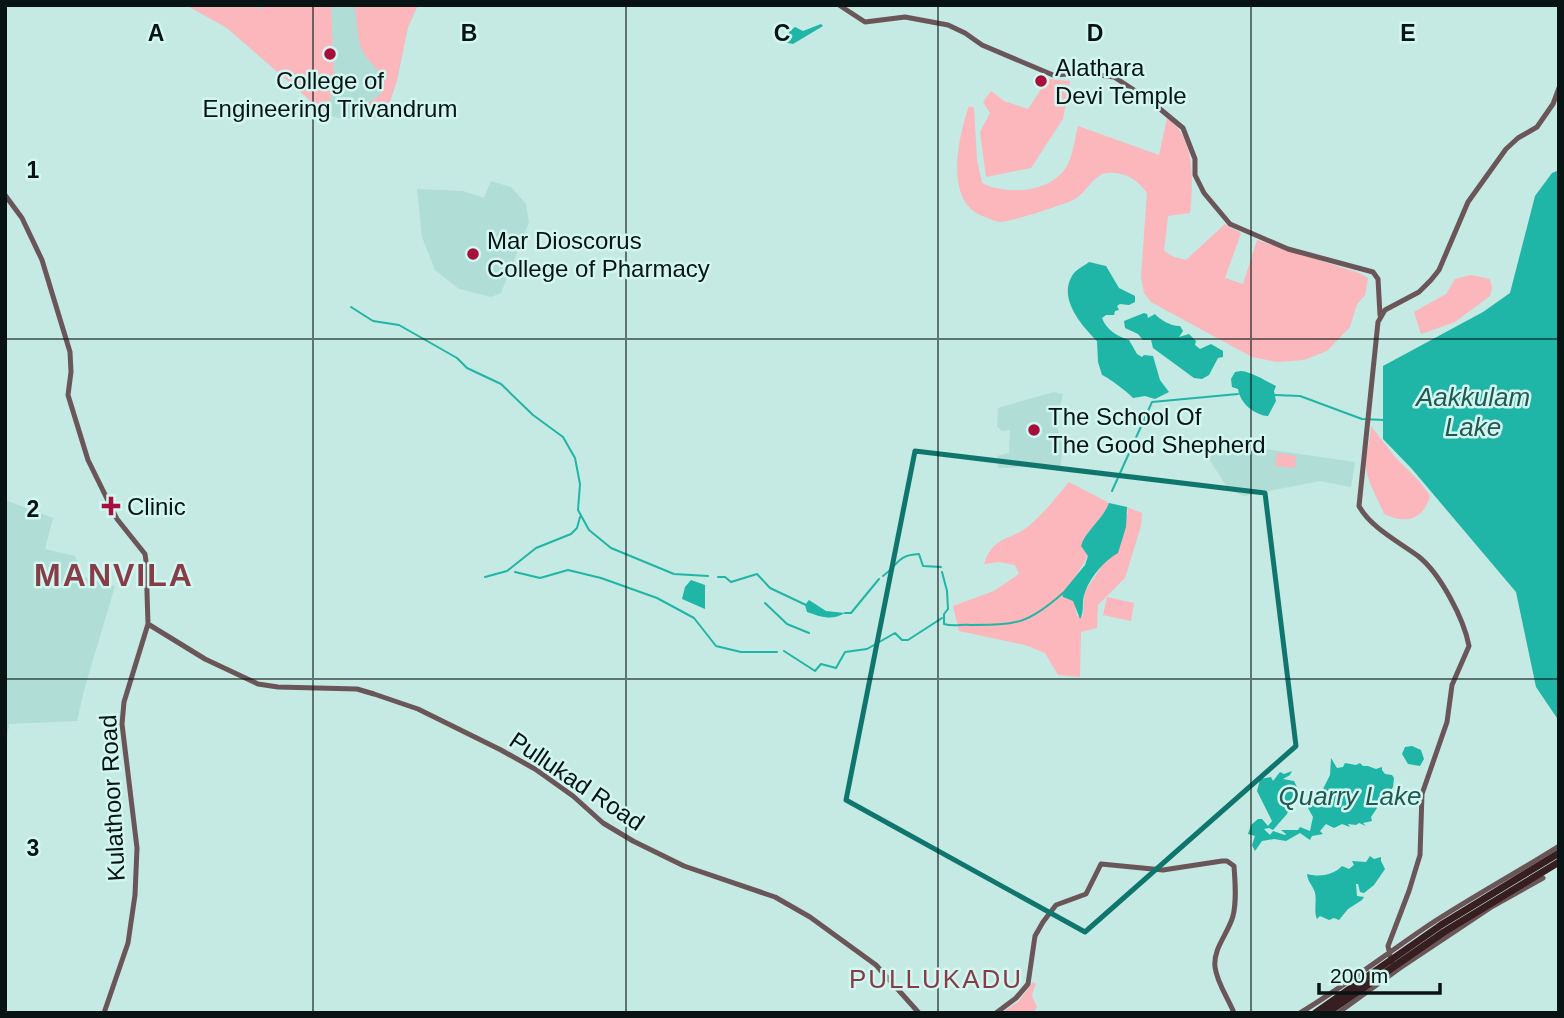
<svg xmlns="http://www.w3.org/2000/svg" width="1564" height="1018" viewBox="0 0 1564 1018" font-family="Arial,sans-serif">
<style>
.built{fill:#b0ddd6}
.green{fill:#fbb7bc}
.water{fill:#1fb5a7}
.lines{fill:none;stroke-linecap:round;stroke-linejoin:round}
.stream{stroke:#1fb5a7;stroke-width:2}
.secondary{stroke:#6a5658;stroke-width:5}
.highway{stroke:#371f21;stroke-width:7}
.marked{fill:none;stroke:#0f766e;stroke-width:5;stroke-linejoin:round}
.grid{fill:none;stroke:#071413;stroke-width:2;stroke-opacity:0.55}
.poi-dot{fill:#a70e3c;stroke:#d2f6f0;stroke-width:2.5}
.labels{text-anchor:middle;dominant-baseline:central;stroke-width:5;stroke-linejoin:round;paint-order:stroke}
.poi-label{font-size:24px;fill:#071413;stroke:#d2f6f0;text-anchor:start}
.street-label{font-size:24px;fill:#071413;stroke:#d2f6f0}
.water-label{font-size:26px;font-style:italic;fill:#215952;stroke:#d2f6f0}
.neighbourhood-label{font-size:26px;letter-spacing:2px;fill:#863d47;stroke:#d2f6f0}
.district-label{font-size:32px;font-weight:bold;letter-spacing:2px;fill:#863d47;stroke:#d2f6f0}
.grid-label{font-size:23px;text-anchor:middle;font-weight:bold;fill:#071413;stroke:#d2f6f0;stroke-width:5;stroke-linejoin:round;paint-order:stroke}
</style>
<rect width="100%" height="100%" fill="#c5e9e3"/>
<path class="built" d="M186,5H418L408,27L397,80L385,117L343,119L327,115L227,28Z
M491,181L511,187L526,204L529,222L501,293L491,297L459,289L435,270L422,237L417,189L463,191L484,198Z
M1054,392L1063,394L1056,423L1063,447L1060,469L1045,466L998,468L997,456L1009,453L1010,430L1002,431L997,426L998,408Z
M1224,446H1245L1355,462L1351,487L1320,481L1244,496L1229,490L1205,453Z
M5,500L53,518L45,549L75,556L84,577L115,586L84,690L77,721L9,724L5,753Z"/>
<path class="green" d="M186,5H255L261,10L265,5H331L334,78L327,115L227,28Z
M354,5H418L408,27L397,80L385,117L368,118V103C403,84 373,71 362,50C356,36 358,20 354,5Z
M1048,79L1070,81L1063,119L1031,168L986,177L980,132L990,113L983,102L991,91L1004,101L1028,109Z
M969,106L974,108L977,160L982,183C1008,196 1053,193 1068,164C1073,154 1075,138 1078,126L1159,155L1167,118C1196,137 1193,183 1190,213L1168,216L1164,251L1174,257L1186,260L1225,224L1241,233L1225,278L1243,284L1257,240L1359,273L1368,278L1365,295L1357,304L1350,327L1327,351L1304,360L1277,362L1252,357L1151,302L1144,293L1141,277L1147,193C1137,179 1124,171 1106,173C1092,176 1085,195 1073,200C1059,206 1014,221 1000,222C996,222 989,218 985,217C943,204 958,137 969,106Z
M1471,275L1490,279L1492,288L1490,296L1455,322L1421,334L1414,312L1446,294L1455,279Z
M1371,426L1395,457L1420,482L1430,496C1423,521 1405,524 1384,514C1378,498 1364,478 1366,460C1367,448 1371,438 1371,426Z
M1277,453L1296,456L1295,468L1275,466Z
M1069,482L1109,503C1103,519 1084,533 1081,546L1088,556L1063,597L1074,601L1077,616H1083L1084,593L1105,561L1128,513L1127,507L1142,513L1141,526L1125,578L1098,605L1097,628L1081,632L1080,677L1058,675L1045,653L1025,645L959,631L953,606L994,591L1019,574L1015,565L999,562L984,564C994,533 1013,542 1032,523C1046,511 1057,496 1069,482Z
M1107,597L1134,603L1131,621L1103,615Z
M1033,982L1036,984C1030,998 1032,995 1037,1007L1033,1013H1001L1018,1002Z"/>
<path class="water" d="M821,24L823,26L793,44L783,42L790,31L795,27L803,31Z
M1559,170V721L1536,687L1516,592L1412,469L1383,439V366L1483,312L1510,293L1535,196L1552,173Z
M1089,262L1106,266L1119,288L1135,296V302L1129,305L1120,304L1117,306L1119,310L1115,311L1114,315H1106L1102,318C1106,330 1119,337 1129,340L1137,354L1142,357L1144,355L1153,356L1160,380L1169,392L1155,399L1145,396L1133,398C1130,394 1108,377 1102,375L1098,362L1097,341C1082,326 1058,299 1072,276C1076,269 1083,267 1089,262Z
M1144,313L1147,314L1148,318L1155,314C1160,320 1173,327 1180,326L1183,331L1179,337L1189,334L1196,341L1195,345L1200,349L1211,344L1223,351V357L1218,358L1209,375L1202,379L1194,378L1153,348L1151,340H1143L1138,334L1125,328L1124,321Z
M1241,371C1252,372 1266,381 1276,386L1274,391L1276,401L1268,416C1254,415 1240,403 1238,389L1232,387L1231,379L1235,372Z
M1109,503L1127,507L1126,527L1118,553C1104,561 1091,576 1085,592C1081,601 1085,611 1080,619L1073,601L1063,597L1062,593L1085,565L1088,556L1081,546C1084,533 1103,519 1109,503Z
M691,580L705,585V609L682,599L685,587Z
M809,600L826,611L845,613C832,621 821,617 807,612L805,605Z
M1412,746L1421,750L1424,759L1420,766L1408,764L1402,754L1405,747Z
M1331,758L1337,768L1343,767L1345,763L1356,765L1360,763L1363,766H1368L1376,769L1382,767V770L1385,774L1392,775L1394,778L1393,787L1388,794V801L1383,803L1382,807L1377,805V808L1371,817L1372,821L1363,823L1366,826L1359,823L1356,825L1348,824L1350,827L1342,824L1334,828L1326,824L1320,831L1323,834L1312,836L1310,840L1300,833L1286,841L1274,839L1262,841L1255,851L1252,845L1255,836L1248,834L1251,825L1258,819H1262L1268,826L1272,821L1257,791L1260,779L1271,777L1273,781L1280,772L1284,774L1292,771L1290,775L1283,779L1294,781L1297,787L1287,814L1273,830L1269,828L1264,829L1270,835L1273,831L1285,835L1286,834L1281,830H1298L1300,827L1310,831L1313,817L1308,808L1307,795L1314,794L1319,797L1330,775Z
M1370,856L1374,859L1381,857V861L1385,869L1374,885L1364,893L1360,892L1358,884H1356L1357,896L1364,897L1362,900L1348,909L1339,920L1334,918L1329,920L1320,916L1317,919C1313,910 1318,898 1314,890C1311,883 1308,882 1307,874C1319,877 1332,876 1342,866L1349,869L1354,865L1352,861L1366,862Z"/>
<g class="lines">
<path class="stream" d="M351,307L373,321L399,325L457,358L467,368L501,384L533,415L563,437L575,458L580,484L578,510L589,530L611,548L674,574L708,576
M1275,395L1300,396L1362,419L1384,420
M1112,491L1152,402L1238,394
M515,572L540,578L568,570L601,578L657,598L694,618L716,646L741,652H777
M942,572L947,591L948,609L944,614V624C954,627 961,624 971,625C1017,625 1028,624 1063,593
M883,576C899,564 897,555 919,554L923,566L941,567
M485,577L507,571L536,548L571,534L577,528L580,517
M718,577H725L731,582L757,574L770,588L806,605
M765,603L787,624L809,633
M845,613H851L879,579
M784,651L815,671L821,664L836,668L845,652L867,649L895,633L902,640H908L942,618"/>
<path class="secondary" d="M839,5L865,22L905,17L948,25L965,33L982,45L1053,75L1085,73L1114,77L1148,99L1183,128L1195,159V175L1204,193L1230,224L1288,249L1373,272L1378,279L1380,315
M5,195L22,218L42,260L70,352L71,372L68,395L88,460L117,519L145,554L146,561L148,624L124,702L122,724L137,848L135,895L128,943L104,1013
M148,624L205,659L258,684L278,687L357,689L374,694L418,709L501,750L535,769L573,796L603,823L633,841L684,866L775,897L810,917L876,965L919,1013
M1400,968L1493,906L1543,878
M996,1013L1016,998L1028,984L1035,936L1043,922L1056,905L1086,894L1101,864L1163,870L1222,861H1227L1234,866C1235,882 1237,900 1233,916C1228,934 1213,948 1215,967C1217,983 1228,998 1234,1013
M1300,1013C1345,986 1386,954 1429,925C1472,897 1516,873 1559,846
M1338,1013L1400,968L1394,966L1391,960L1388,946L1409,891L1420,855L1422,794L1447,722L1452,685L1469,646C1464,619 1440,573 1418,556C1399,542 1370,527 1359,506L1378,322L1385,310L1419,292L1431,280L1439,270L1468,202L1506,149L1518,138L1537,127L1553,104L1559,88"/>
<path class="highway" d="M1315,1013L1441,925L1559,853
M1327,1013L1444,932L1559,862"/>
</g>
<path class="marked" d="M915,451L1265,493L1296,746L1085,932L846,800Z"/>
<path class="grid" d="M313,5V1013M626,5V1013M938,5V1013M1251,5V1013M5,339H1559M5,679H1559"/>
<g class="poi-dot">
<circle cx="330" cy="54" r="7"/>
<circle cx="1041" cy="81" r="7"/>
<circle cx="473" cy="254" r="7"/>
<circle cx="1034" cy="430" r="7"/>
<path d="M107.5 495.5h7v7h7v7h-7v7h-7v-7h-7v-7h7z"/>
</g>
<g class="labels">
<g class="poi-label">
<text x="1055" y="67">Alathara<tspan x="1055" dy="28">Devi Temple</tspan></text>
<text x="330" y="80" text-anchor="middle">College of<tspan x="330" dy="28">Engineering Trivandrum</tspan></text>
<text x="487" y="240">Mar Dioscorus<tspan x="487" dy="28">College of Pharmacy</tspan></text>
<text x="1048" y="416">The School Of<tspan x="1048" dy="28">The Good Shepherd</tspan></text>
<text x="127" y="506">Clinic</text>
</g>
<g class="street-label">
<text transform="translate(577 781) rotate(34)">Pullukad Road</text>
<text transform="translate(112 798) rotate(-93)">Kulathoor Road</text>
</g>
<g class="water-label">
<text x="1473" y="397">Aakkulam<tspan x="1473" dy="30">Lake</tspan></text>
<text x="1350" y="796">Quarry Lake</text>
</g>
<g class="neighbourhood-label">
<text x="936" y="979">PULLUKADU</text>
</g>
<g class="district-label">
<text x="114" y="575">MANVILA</text>
</g>
</g>
<g class="grid-label">
<text x="156" y="41">A</text>
<text x="469" y="41">B</text>
<text x="782" y="41">C</text>
<text x="1095" y="41">D</text>
<text x="1408" y="41">E</text>
<text x="33" y="178">1</text>
<text x="33" y="517">2</text>
<text x="33" y="856">3</text>
</g>
<rect width="1564" height="1018" fill="none" stroke="#071413" stroke-width="14"/>
<path d="M1319 983v10h121v-10" fill="none" stroke="#071413" stroke-width="3.5"/>
<text x="1330" y="983" font-size="21" fill="#071413" stroke="#d2f6f0" stroke-width="5" paint-order="stroke">200 m</text>
</svg>
